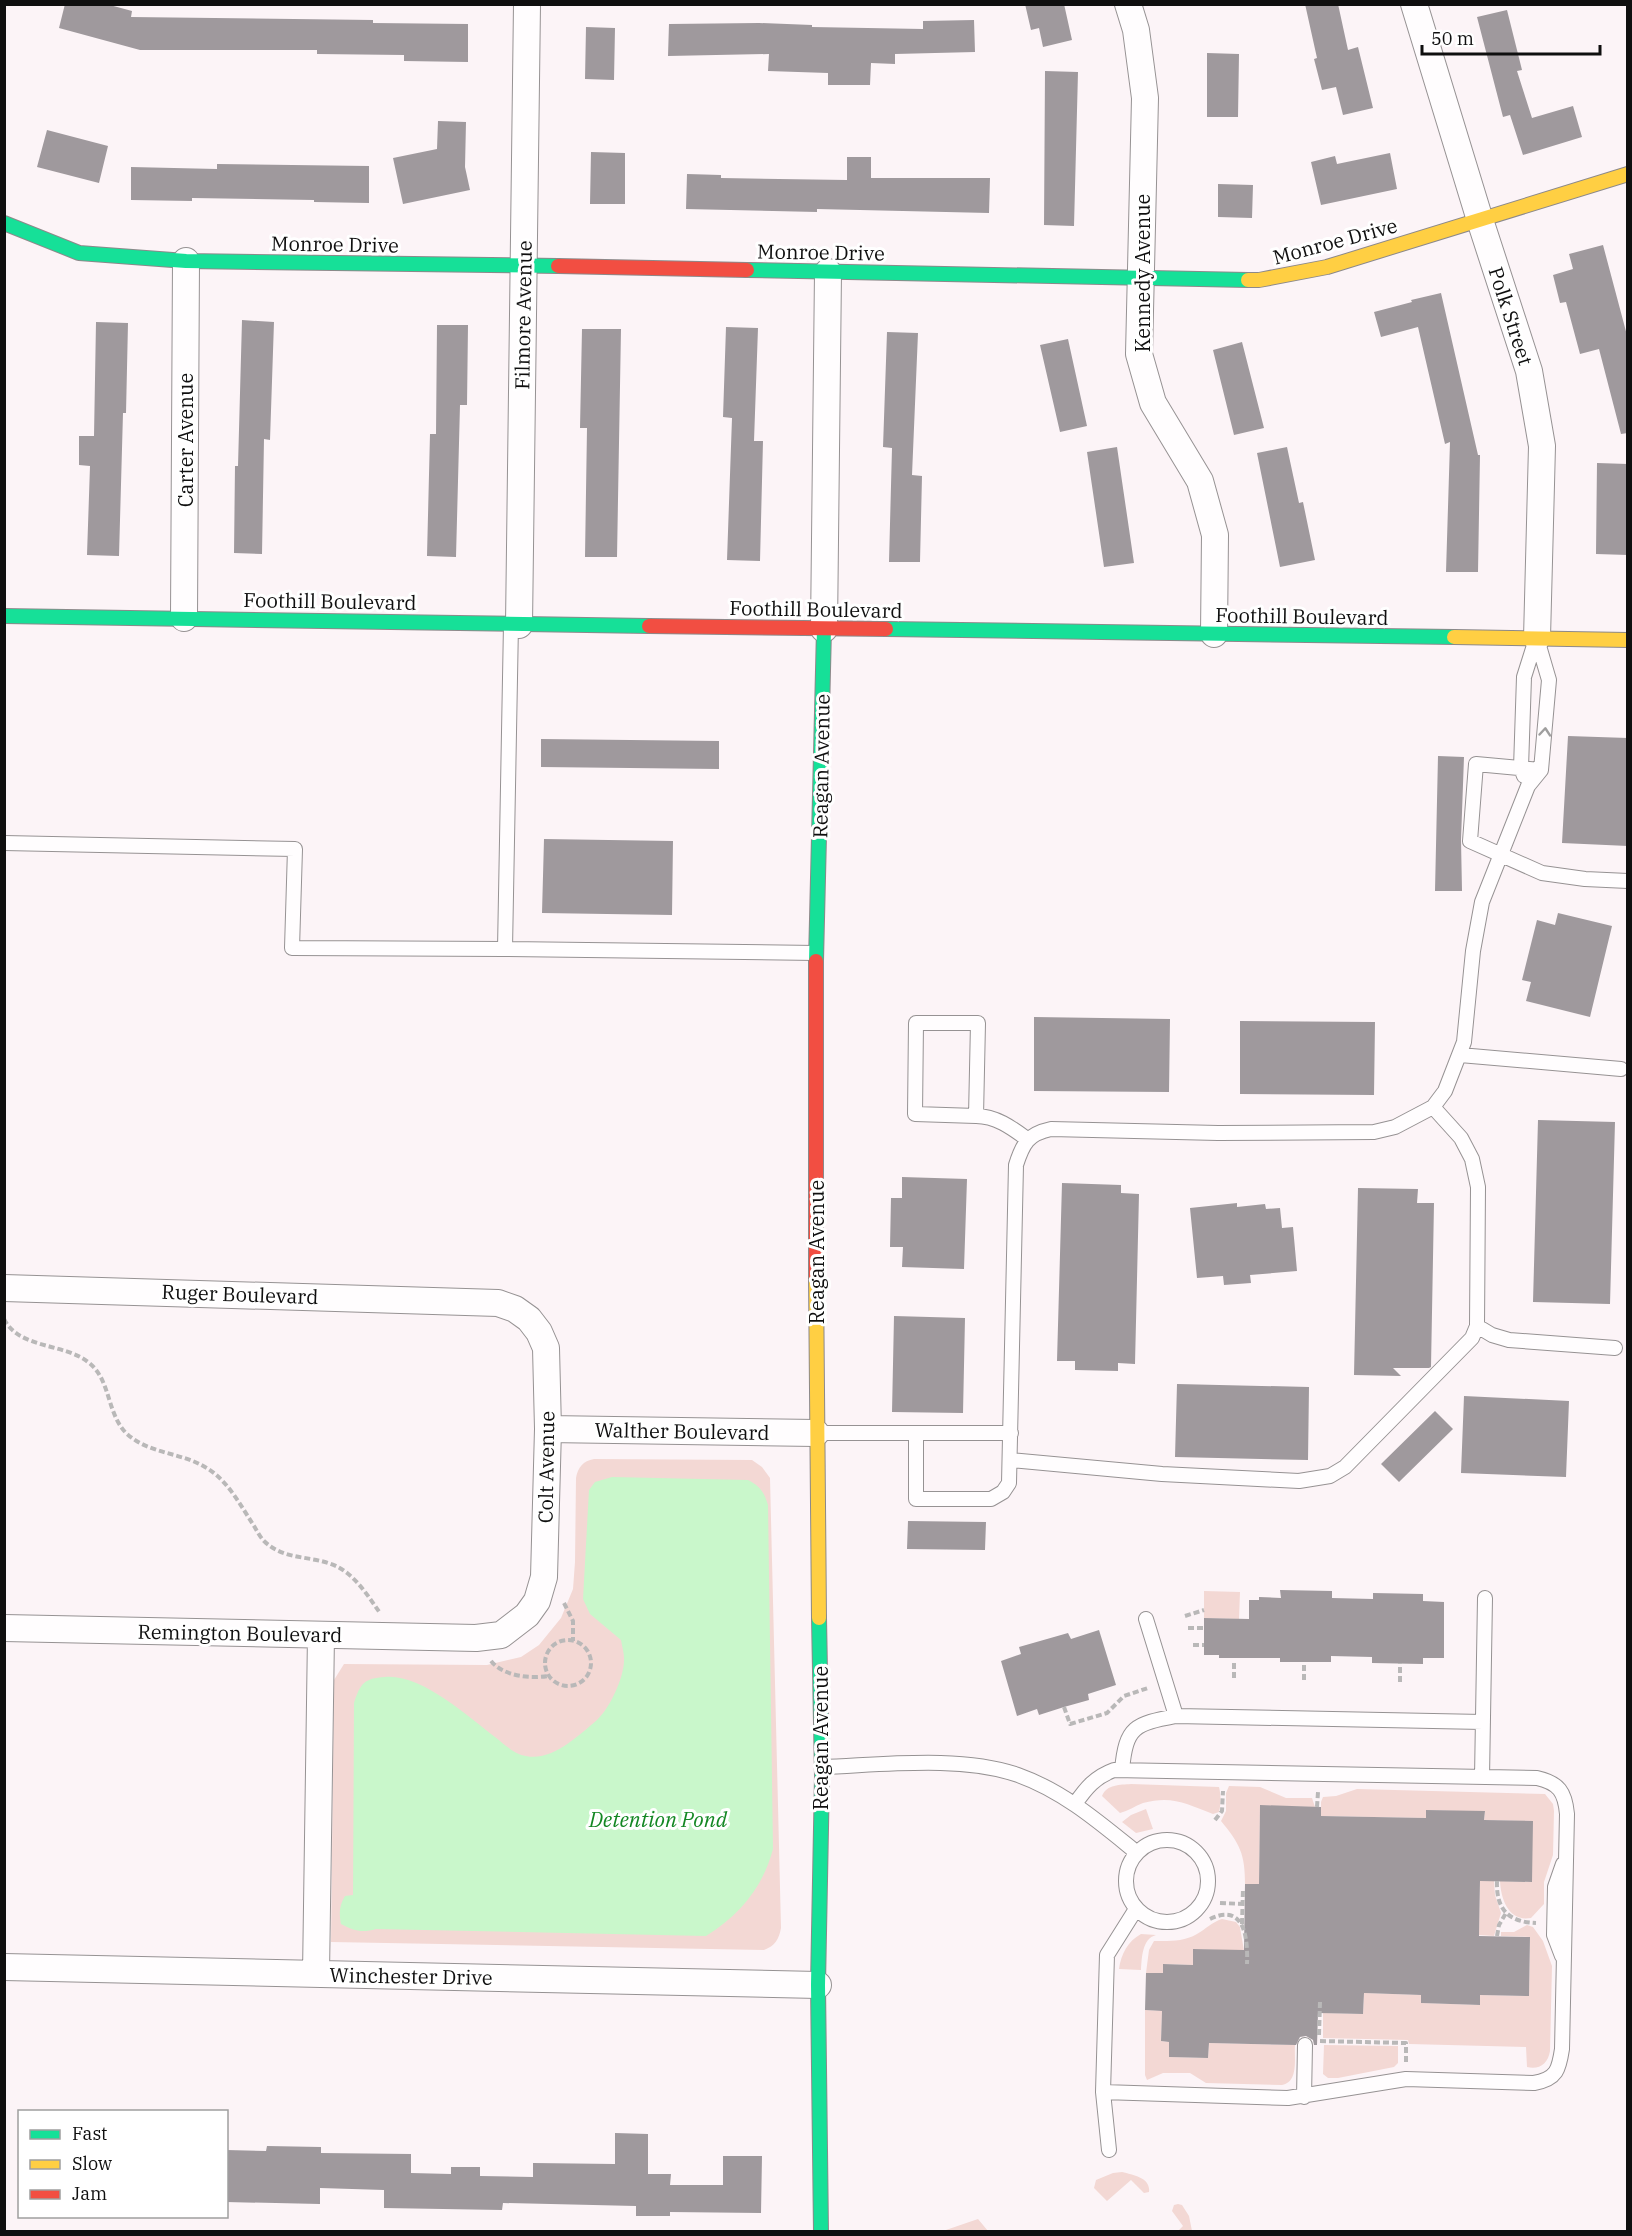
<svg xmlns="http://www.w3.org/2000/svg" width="1632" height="2236" viewBox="0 0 1632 2236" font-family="'IBM Plex Serif',serif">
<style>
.green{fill:#f3d8d4}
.water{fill:#c9f7cb}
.building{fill:#9f999d}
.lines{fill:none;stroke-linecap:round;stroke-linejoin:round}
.lane-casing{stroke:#969293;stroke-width:16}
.street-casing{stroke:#969293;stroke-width:28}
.fast-casing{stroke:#8c898a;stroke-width:16}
.slow-casing{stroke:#8c898a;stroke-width:16}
.jam-casing{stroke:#8c898a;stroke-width:16}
.path{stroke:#b9b8b8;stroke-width:4;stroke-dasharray:6 3;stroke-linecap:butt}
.lane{stroke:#fffdfe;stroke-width:14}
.street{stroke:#fffdfe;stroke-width:26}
.fast{stroke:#16e098;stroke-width:14}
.slow{stroke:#ffcf43;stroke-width:14}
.jam{stroke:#f24e42;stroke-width:14}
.oneway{stroke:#9f9e9e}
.labels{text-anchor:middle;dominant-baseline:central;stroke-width:6;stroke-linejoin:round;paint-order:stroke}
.street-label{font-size:20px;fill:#0f0f0f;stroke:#fff}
.water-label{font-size:21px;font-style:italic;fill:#138723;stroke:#fff}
</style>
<rect width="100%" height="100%" fill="#fcf4f7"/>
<path class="green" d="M594,1459L752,1460L762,1467L770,1478L781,1928C779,1939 775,1946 764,1950L331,1942L334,1680L344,1664L487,1665L521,1657L539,1645L561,1618L573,1589L575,1562L576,1478C578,1467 583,1461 594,1459Z
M1204,1591L1240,1592L1239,1619L1204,1618Z
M1131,1784L1219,1787C1221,1795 1221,1804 1219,1812L1213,1814C1187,1804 1172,1795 1143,1803C1135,1806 1128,1811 1120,1813L1102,1796C1107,1784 1120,1785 1131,1784Z
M1229,1786L1260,1787L1286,1798H1312L1315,1807L1260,1806L1259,1884H1245C1245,1854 1240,1844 1221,1821L1226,1811V1793Z
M1357,1789L1545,1794L1553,1804L1554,1811L1553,1855L1544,1882V1904L1531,1918C1509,1922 1501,1900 1500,1881L1532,1882V1821L1484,1820L1485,1812L1426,1810V1818L1321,1816V1802L1323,1797L1336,1796Z
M1146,1809L1153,1829L1136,1833L1122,1822L1131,1815Z
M1480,1881H1494L1495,1895L1501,1913L1494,1936L1479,1935Z
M1222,1919L1236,1922L1240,1927L1244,1951L1194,1949L1193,1965L1164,1964L1163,1973H1146L1149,1950L1154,1941C1169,1941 1183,1942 1197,1934C1206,1929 1212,1922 1222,1919Z
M1527,1925L1533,1927L1543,1941L1552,1966L1550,2051C1548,2064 1539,2070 1527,2067L1526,2047L1409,2044L1408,2040L1323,2038V2013L1363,2014L1364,1993L1421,1995L1422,2003L1479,2005L1480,1995L1529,1996L1530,1937L1501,1936V1932H1514Z
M1141,1934L1156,1935C1142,1939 1142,1957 1141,1970L1119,1969C1121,1954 1128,1941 1141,1934Z
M1145,2010L1162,2011L1161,2041L1169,2042V2057L1208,2058L1209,2043L1295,2045C1294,2058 1299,2082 1282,2085L1206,2083L1190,2073H1163L1147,2080L1145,2075Z
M1324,2045L1398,2046V2063L1394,2067L1338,2078H1328L1323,2074Z
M1122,2172C1134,2175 1151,2178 1149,2192L1144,2193L1131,2180L1107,2201L1094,2188L1096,2180L1113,2173Z
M1178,2204L1182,2205L1189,2216L1192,2231H1178L1183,2226L1172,2211L1174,2205Z
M978,2219L988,2231H943Z"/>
<path class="water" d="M612,1477L748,1480C760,1486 764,1492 768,1505L773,1849C763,1887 740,1915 706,1936L376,1929C362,1933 354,1931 341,1924C339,1913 339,1906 345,1896L353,1895L354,1703C360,1684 364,1678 385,1677C422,1674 467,1716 495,1737C504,1744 514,1754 526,1756C552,1762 579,1735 597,1720C610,1708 625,1676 624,1658C624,1653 622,1646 621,1640L590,1614L583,1599L589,1490L595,1482Z"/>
<path class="building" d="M65,4H106L132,11L131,17L373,20V23L468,24V62L404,61V55L317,54V50H140L59,28Z
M1025,4H1064L1072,40L1043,47L1039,28L1031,30Z
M1305,4H1338L1348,50L1358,47L1373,108L1343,115L1336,87L1322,90L1314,59L1317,58Z
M1507,10L1522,70L1517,71L1532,118L1573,106L1582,137L1523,155L1510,115L1503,117L1477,17Z
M974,20L975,52L895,54V64L871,63L870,85H828V73L768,71L769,54L668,56L669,24L759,23L812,25V27L923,29V21Z
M586,27L615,28L614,80L585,79Z
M1207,53L1239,54L1238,117H1207Z
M1045,71L1078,72L1074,226L1044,225Z
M438,121L466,122L465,167L470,190L403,204L393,158L437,149Z
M47,130L108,146L99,183L37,167Z
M591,152L625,153V204H590Z
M1390,153L1397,189L1321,205L1311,162L1335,156L1337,164Z
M847,157H871V178H990L989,213L817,209V212L686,209L687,174L721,175V178L847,180Z
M217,164L369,166V203L314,202V200L192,198V201L131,200V167L217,169Z
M1218,184L1253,185L1252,218L1218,217Z
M1603,245L1628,339V433L1621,434L1599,349L1580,354L1566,302L1560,303L1553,275L1573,269L1569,254Z
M1441,293L1478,455H1480L1478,572H1446L1450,442L1445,444L1418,327L1381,337L1374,312L1412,302L1411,300Z
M242,320L274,322L270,440L264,439L262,554L234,553L235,466H238Z
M96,322L128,323L126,413H123L119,556L87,555L90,466L79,465V436H94Z
M437,325H468L467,405H460L456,557L427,556L430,434H436Z
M726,327L758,328L754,441H763L760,561L727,560L732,418L723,417Z
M582,329H621L617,557H585L587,428H580Z
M887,332L918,333L912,475L922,476L920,562H889L892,448L883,447Z
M1068,339L1087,426L1060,432L1040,345Z
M1242,342L1264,428L1234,435L1213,350Z
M1117,447L1134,563L1104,567L1087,452Z
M1287,447L1299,503L1303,502L1315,560L1280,567L1257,453Z
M1597,463L1628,464V555L1596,554Z
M1568,736L1628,738V846L1562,843Z
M541,739L719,741V769L541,767Z
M1438,756L1464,757L1461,840L1462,891H1435Z
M544,839L673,841L672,915L542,913Z
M1558,913L1612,926L1590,1017L1526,1001L1531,982L1522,980L1537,920L1555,925Z
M1034,1017L1170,1019L1169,1092L1034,1091Z
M1240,1021L1375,1022L1374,1095L1240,1094Z
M1538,1120L1615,1122L1610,1304L1533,1302Z
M902,1177L967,1179L964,1269L902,1267L903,1247H890L891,1198H902Z
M1062,1183L1121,1185V1193L1139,1194L1135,1364L1118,1363V1371L1075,1370V1361H1057Z
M1358,1188L1418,1189L1417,1203H1434L1431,1367L1429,1368H1393L1401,1376L1354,1375Z
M1237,1203V1207L1265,1204L1266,1209L1280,1208L1282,1228L1293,1227L1297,1271L1250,1275L1251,1283L1224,1285L1223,1276L1197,1278L1190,1208Z
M894,1316L965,1318L963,1413L892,1412Z
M1177,1384L1309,1387L1308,1460L1175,1457Z
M1464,1396L1569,1401L1566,1477L1461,1473Z
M1435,1411L1453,1429L1399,1482L1381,1464Z
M908,1521L986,1522L985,1550L907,1549Z
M1280,1590L1332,1591V1598L1373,1599V1593L1423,1594V1601L1444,1602V1658H1423V1664L1372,1663V1657L1331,1656V1662H1280V1658H1219V1655H1204V1618L1249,1619V1600H1259V1597L1281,1598Z
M1099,1630L1116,1685L1088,1694L1089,1700L1064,1707L1039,1715L1037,1709L1017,1716L1001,1661L1021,1654L1019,1647L1068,1633L1071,1639Z
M1260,1805L1321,1807V1816L1426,1818V1810L1485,1811L1484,1820L1533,1821L1532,1882L1480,1881L1479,1936L1530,1937L1529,1996L1480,1995V2005L1421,2003V1995L1364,1993L1363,2014L1318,2013L1317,2045H1314L1313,2040L1306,2036L1300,2037L1296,2045L1209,2043L1208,2058L1169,2057V2042L1161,2041L1162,2011L1145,2010L1146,1973H1163V1964L1193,1965V1949L1244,1950L1245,1884H1259Z
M615,2133L648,2134V2174H671L670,2185H723V2156H762L761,2213L670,2212V2216H636V2206L503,2203L502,2210L384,2208V2190L320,2188V2204L226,2202V2150L266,2151L267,2146L321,2147V2153L411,2154V2173L451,2174V2167H480V2176L533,2177V2163L615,2164Z"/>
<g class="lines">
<g class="lane-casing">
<path id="lane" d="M511,624L505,949L816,953
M1541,770L1476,764L1470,841L1542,873L1585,879L1628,881
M1524,776L1521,768L1524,677L1536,639
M4,843L295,849L292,948L505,949
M1460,1055L1621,1069
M976,1116L978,1023H916L915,1114L976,1116C996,1116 1012,1128 1027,1139
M1477,1326L1492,1335L1509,1340L1615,1348
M816,1433H1011
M916,1433V1499H991L1003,1492L1009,1483L1016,1165C1023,1143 1028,1134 1051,1129L1218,1133L1374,1132L1395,1127L1433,1107L1445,1091L1464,1042L1473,951L1482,902L1528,786L1541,770L1549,680L1537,639
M1010,1460L1162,1474L1299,1481L1330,1476L1345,1467L1472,1338L1477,1326L1478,1187L1472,1159L1461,1138L1433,1107
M1146,1619L1176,1716
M822,1767C881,1765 961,1755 1018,1775C1063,1791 1099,1822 1136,1852
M1122,1770C1126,1726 1135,1724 1176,1716L1483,1722
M1482,1777L1485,1598
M1075,1804C1086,1788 1095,1777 1114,1770L1537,1778C1559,1783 1565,1792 1567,1814L1562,2049C1559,2069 1557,2079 1534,2083L1406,2079L1288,2098L1103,2092
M1126 1881a41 41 0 1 1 82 0a41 41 0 1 1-82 0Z
M1562,1956L1554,1935L1555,1887L1563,1864
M1304,2097L1305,2045
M1109,2150L1103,2092L1107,1955L1136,1909"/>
</g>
<g class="street-casing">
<path id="street" d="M1128,4L1136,30L1145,98L1139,354L1153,403L1200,481L1215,535L1214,634
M1414,4L1480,220L1529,371L1542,446L1537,638
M184,618L186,261
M519,625L527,4
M824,629L828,272
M4,1288L498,1303L515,1309L529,1319L539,1332L546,1348L548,1429L544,1577L537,1601L527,1615L501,1635L476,1638L4,1628
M548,1429L816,1433
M4,1967L818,1985
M316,1974L321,1635"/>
</g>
<g class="fast-casing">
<path id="fast" d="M4,223L79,253L186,261L558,266
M747,270L1248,280
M4,616L649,626
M886,629L1454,637
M816,961L824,629
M819,1618L822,1776L818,1985L821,2232"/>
</g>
<g class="slow-casing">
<path id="slow" d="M1248,280H1259L1327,267L1628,174
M1454,637L1628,640
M816,1276L819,1618"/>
</g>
<g class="jam-casing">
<path id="jam" d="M558,266L747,270
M649,626L886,629
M816,1276V961"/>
</g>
<path class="path" d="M4,1319C19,1349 64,1343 88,1362C111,1379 106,1412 126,1433C148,1454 180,1452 205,1467C227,1479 241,1506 254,1526C257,1531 260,1537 264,1541C282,1559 307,1556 328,1563C352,1570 366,1593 380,1613
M564,1603L573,1621V1641
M1185,1616L1204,1610
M1188,1628H1204
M545 1663a23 23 0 1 1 46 0a23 23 0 1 1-46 0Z
M1193,1645H1204
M491,1661C503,1676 530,1679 548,1676
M1234,1678V1662
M1304,1680V1662
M1400,1682V1663
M1064,1707L1070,1724L1107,1713L1124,1696L1148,1688
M1317,1807L1318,1792
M1215,1820L1222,1811L1223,1791
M1497,1881C1496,1909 1508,1922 1536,1923
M1220,1903L1244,1904
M1210,1919C1245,1902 1248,1939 1247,1964
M1242,1924L1243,1889
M1497,1936L1499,1925L1506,1913
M1319,2035L1320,2002
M1320,2041L1406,2043V2063"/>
<use href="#lane" class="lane"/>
<use href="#street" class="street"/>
<use href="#fast" class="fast"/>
<use href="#slow" class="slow"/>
<use href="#jam" class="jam"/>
</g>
<defs><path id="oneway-chevron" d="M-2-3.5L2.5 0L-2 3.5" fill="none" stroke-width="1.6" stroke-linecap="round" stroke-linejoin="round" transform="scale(1.5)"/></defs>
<use class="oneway" href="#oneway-chevron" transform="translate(1545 732) rotate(-85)"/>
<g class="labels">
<g class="street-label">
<text transform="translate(1335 241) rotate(-15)">Monroe Drive</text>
<text transform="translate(335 244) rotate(1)">Monroe Drive</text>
<text transform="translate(821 252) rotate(1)">Monroe Drive</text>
<text transform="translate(1142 273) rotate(-90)">Kennedy Avenue</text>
<text transform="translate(523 315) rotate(-89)">Filmore Avenue</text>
<text transform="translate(1511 316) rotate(72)">Polk Street</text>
<text transform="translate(185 440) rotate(-90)">Carter Avenue</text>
<text transform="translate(330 601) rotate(1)">Foothill Boulevard</text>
<text transform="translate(816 609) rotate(1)">Foothill Boulevard</text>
<text transform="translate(1302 616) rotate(1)">Foothill Boulevard</text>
<text transform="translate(821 766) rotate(-89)">Reagan Avenue</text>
<text transform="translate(816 1252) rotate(-90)">Reagan Avenue</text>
<text transform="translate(240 1294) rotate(2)">Ruger Boulevard</text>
<text transform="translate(682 1431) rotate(1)">Walther Boulevard</text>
<text transform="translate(546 1467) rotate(-89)">Colt Avenue</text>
<text transform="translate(240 1633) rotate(1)">Remington Boulevard</text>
<text transform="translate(820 1738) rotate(-90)">Reagan Avenue</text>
<text transform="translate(411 1976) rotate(1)">Winchester Drive</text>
</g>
<g class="water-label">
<text x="658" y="1819">Detention Pond</text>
</g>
</g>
<rect width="1632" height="2236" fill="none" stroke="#0f0f0f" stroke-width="12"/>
<rect x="18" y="2110" width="210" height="108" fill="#ffffff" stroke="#9f9f9f" stroke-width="1.5"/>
<rect x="30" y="2130" width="30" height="9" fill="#16e098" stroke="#9f9f9f" stroke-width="1.5"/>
<text x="72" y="2140" font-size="18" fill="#0f0f0f">Fast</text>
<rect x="30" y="2160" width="30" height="9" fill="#ffcf43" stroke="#9f9f9f" stroke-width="1.5"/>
<text x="72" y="2170" font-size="18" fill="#0f0f0f">Slow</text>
<rect x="30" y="2190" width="30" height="9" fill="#f24e42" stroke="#9f9f9f" stroke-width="1.5"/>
<text x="72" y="2200" font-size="18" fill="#0f0f0f">Jam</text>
<path d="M1422 45v9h178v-9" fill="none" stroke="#0f0f0f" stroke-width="3"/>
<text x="1431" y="45" font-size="18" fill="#0f0f0f" stroke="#ffffff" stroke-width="4.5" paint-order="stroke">50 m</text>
</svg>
